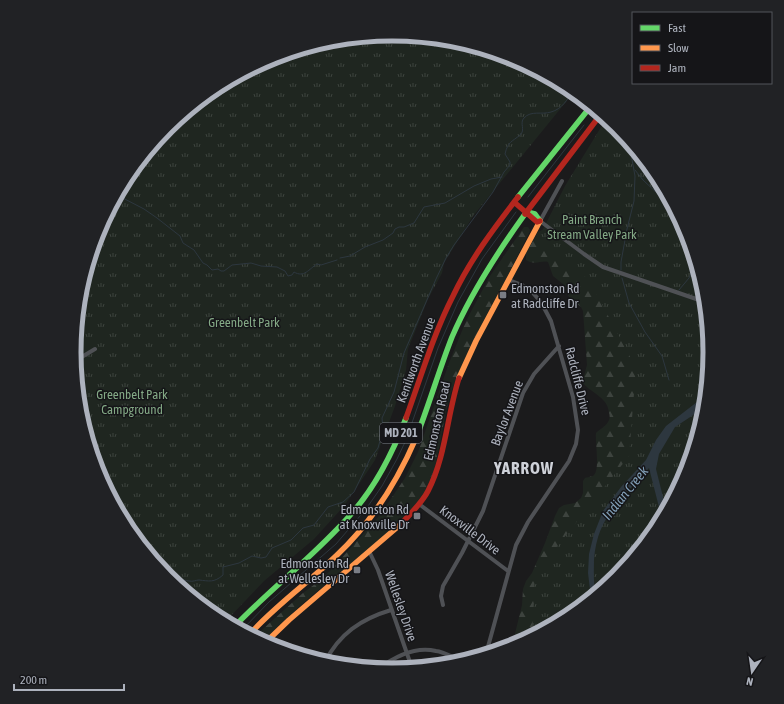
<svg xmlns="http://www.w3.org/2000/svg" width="784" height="704" viewBox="0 0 784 704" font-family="'Asap Condensed',sans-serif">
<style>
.forest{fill:url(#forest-firs)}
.park{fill:url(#park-tufts)}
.water{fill:#2d373f}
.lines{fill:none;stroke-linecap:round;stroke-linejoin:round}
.stream{stroke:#2d373f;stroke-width:1}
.street{stroke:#4f5155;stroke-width:4}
.fast{stroke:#63d668;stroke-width:5.5}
.slow{stroke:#ff974d;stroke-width:5.5}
.jam{stroke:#b3261e;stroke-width:5.5}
.poi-dot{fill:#7a7d85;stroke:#151518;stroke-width:1.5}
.labels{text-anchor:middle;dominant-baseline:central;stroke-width:3;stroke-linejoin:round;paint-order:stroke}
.shield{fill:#151518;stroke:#7f838c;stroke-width:1}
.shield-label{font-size:12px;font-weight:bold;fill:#adb2bd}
.park-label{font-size:13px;fill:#83a885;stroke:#151518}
.poi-label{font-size:13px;fill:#adb2bd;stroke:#151518;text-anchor:end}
.street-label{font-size:13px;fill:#adb2bd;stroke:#151518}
.water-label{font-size:14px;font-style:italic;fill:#83a0b8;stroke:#151518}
.district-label{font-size:17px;font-weight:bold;letter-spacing:1px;fill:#ced1d8;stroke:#151518}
.rim{fill:none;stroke:#adb2bd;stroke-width:5}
</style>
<defs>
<pattern id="forest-firs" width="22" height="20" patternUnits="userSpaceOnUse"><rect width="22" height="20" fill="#1f2620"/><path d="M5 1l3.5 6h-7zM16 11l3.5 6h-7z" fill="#3d433e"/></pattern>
<pattern id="park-tufts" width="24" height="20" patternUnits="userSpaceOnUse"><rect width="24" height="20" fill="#1f2620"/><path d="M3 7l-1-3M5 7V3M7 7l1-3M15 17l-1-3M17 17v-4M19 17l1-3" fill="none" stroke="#3d433e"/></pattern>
</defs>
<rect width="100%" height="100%" fill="#1b1b1c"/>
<path class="forest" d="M524,227H528L530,230L529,233C515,261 501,289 486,316C474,340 462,363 453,387C439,424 443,466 420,500C408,517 387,533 372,546C335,577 296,606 263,642L254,637L303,593L319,581L330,571L380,515L405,478L418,452L449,363L466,321L490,276Z
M544,229L553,233L664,367L568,617L512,646L522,605L523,589L526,581L532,573L545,543L555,516L559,508L564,505L575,503L581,498L583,493V481L585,478C587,477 592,477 594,475C600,469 595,442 596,433C600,429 605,427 608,422C610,419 610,416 609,413C608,397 592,394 583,383L584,376L587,365L583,311L581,307L570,298L563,284L553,276L548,262C540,260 536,266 526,260V253L538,232Z"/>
<path class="park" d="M392,34L454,40L514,58L569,88L574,92L473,216L444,263L442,273L428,299L408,349L406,370L395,406L375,460L361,481L344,506L314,539L264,581L225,622L215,616L167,577L127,528L98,473L80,414L74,352L80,290L98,230L128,175L167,127L216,87L271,58L330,40Z
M606,119L617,127L657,176L686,231L704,290L710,352L704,414L686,474L656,529L617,577L568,617L532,636L535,574L629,456L636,368L589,280L538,239L565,186Z"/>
<path class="water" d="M706,395L704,408L675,427L659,454L656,469L664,501L667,509L663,516L660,511L649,468C623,499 597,515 594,560C594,571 593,583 596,594L591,598L588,573L589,554L594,534L603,511L621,487L646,460L656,440L666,426Z"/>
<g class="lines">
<path class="stream" d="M635,170L643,180L674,209
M117,195L144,209L157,218L180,236L183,243L194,250L203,263L207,265L212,270L218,269L221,271H224L232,265L251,263L261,266L277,267L285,271L288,276L292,275L294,272C304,278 309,269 317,264L321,265L337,260
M528,197L584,125
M340,258L350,256L365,247L383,240L393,233L395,229L399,227H404L414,223L424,207L445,203L474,186L491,179L502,177
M621,270V262L627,229L634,201L635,176L631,154L633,147
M622,278L629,303L645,332L662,356L669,380
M679,290L689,278L696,263
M175,583C181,578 182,580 189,581C193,582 196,580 199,580C209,581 214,583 223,575V567L239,563L252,556L261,558L266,557L272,548L291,540L303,528L314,525L328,507L343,502L354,492L370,459L378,448L383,430L382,418L394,392L404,353L436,279L446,258L454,245L493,192L504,172L510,165V162L505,154C508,141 512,142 520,135C526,130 519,123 524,118C531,110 542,115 551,112C562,109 567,100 573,91
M242,630L269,602L336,544L366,509L382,486L397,459L406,440L438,348L458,302L482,259L516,212"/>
<path class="street" d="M562,181L540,221L584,254L603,267L705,302
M75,361L95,349
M419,504L508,571
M369,551L378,570L412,668
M443,605L441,596L443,586L462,553L483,511L523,393L534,374L559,346
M486,654L516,545L528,522L569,461L576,444L578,430L573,397L551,321L541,302L532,292L522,285L509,280
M325,662C339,634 361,619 391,610
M378,669C394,657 416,646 436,651C445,652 453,658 462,661"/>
<path class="fast" d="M518,197L591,106
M527,212L535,214L540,221
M416,438C429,405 439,370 452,337C471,293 497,253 525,214
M234,627C272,587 316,555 352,513C376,486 393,452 406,418"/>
<path class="slow" d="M459,378L476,341L540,221
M249,635C276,605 308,583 337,555C372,522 397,482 416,438
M265,643L289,620L401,524"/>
<path class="jam" d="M514,202L537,222L540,221
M525,214L601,114
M406,418C421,377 433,335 453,296C470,260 494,228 518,197
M401,524C410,514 422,503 428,491C446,456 447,415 459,378"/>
</g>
<g class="poi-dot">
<rect x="499" y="291" width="8" height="8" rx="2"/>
<rect x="413" y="512" width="8" height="8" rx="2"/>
<rect x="353" y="566" width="8" height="8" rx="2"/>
</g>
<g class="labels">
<rect class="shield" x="380" y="423" width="42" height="20" rx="3"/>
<g class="shield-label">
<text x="401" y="433">MD 201</text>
</g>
<g class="park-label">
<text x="592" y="219">Paint Branch<tspan x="592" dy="15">Stream Valley Park</tspan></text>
<text x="244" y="322">Greenbelt Park</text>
<text x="132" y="394">Greenbelt Park<tspan x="132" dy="15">Campground</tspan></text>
</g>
<g class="poi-label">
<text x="511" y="288" text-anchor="start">Edmonston Rd<tspan x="511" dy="15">at Radcliffe Dr</tspan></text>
<text x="409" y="509">Edmonston Rd<tspan x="409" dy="15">at Knoxville Dr</tspan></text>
<text x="349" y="563">Edmonston Rd<tspan x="349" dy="15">at Wellesley Dr</tspan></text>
</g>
<g class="street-label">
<text transform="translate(416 360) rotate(-70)">Kenilworth Avenue</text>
<text transform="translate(578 381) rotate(76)">Radcliffe Drive</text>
<text transform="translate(507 413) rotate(-69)">Baylor Avenue</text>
<text transform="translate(437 421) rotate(-77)">Edmonston Road</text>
<text transform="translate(470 530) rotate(37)">Knoxville Drive</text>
<text transform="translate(401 606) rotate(71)">Wellesley Drive</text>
</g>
<g class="water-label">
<text transform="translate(625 493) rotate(-51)">Indian Creek</text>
</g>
<g class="district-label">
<text x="524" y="468">YARROW</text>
</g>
</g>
<path d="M0 0H784V704H0ZM81 352a311 311 0 1 1 622 0a311 311 0 1 1-622 0Z" fill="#212225" fill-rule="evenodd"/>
<path class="rim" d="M81 352a311 311 0 1 1 622 0a311 311 0 1 1-622 0Z"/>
<rect x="632" y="12" width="140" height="72" fill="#151518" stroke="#52545a"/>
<rect x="640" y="25" width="20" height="6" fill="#63d668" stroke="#52545a"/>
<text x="668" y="32" font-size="12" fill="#adb2bd">Fast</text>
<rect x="640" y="45" width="20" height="6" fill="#ff974d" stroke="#52545a"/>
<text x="668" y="52" font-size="12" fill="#adb2bd">Slow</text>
<rect x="640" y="65" width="20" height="6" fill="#b3261e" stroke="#52545a"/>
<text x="668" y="72" font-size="12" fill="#adb2bd">Jam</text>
<g transform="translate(752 672) rotate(193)" stroke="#151518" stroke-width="3" paint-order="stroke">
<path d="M0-3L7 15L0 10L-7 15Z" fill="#adb2bd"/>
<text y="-6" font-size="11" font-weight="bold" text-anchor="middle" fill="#adb2bd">N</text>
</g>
<path d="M14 684v6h110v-6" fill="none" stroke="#adb2bd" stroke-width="2"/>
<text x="20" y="684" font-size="12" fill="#adb2bd" stroke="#151518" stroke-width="3" paint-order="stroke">200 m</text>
</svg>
